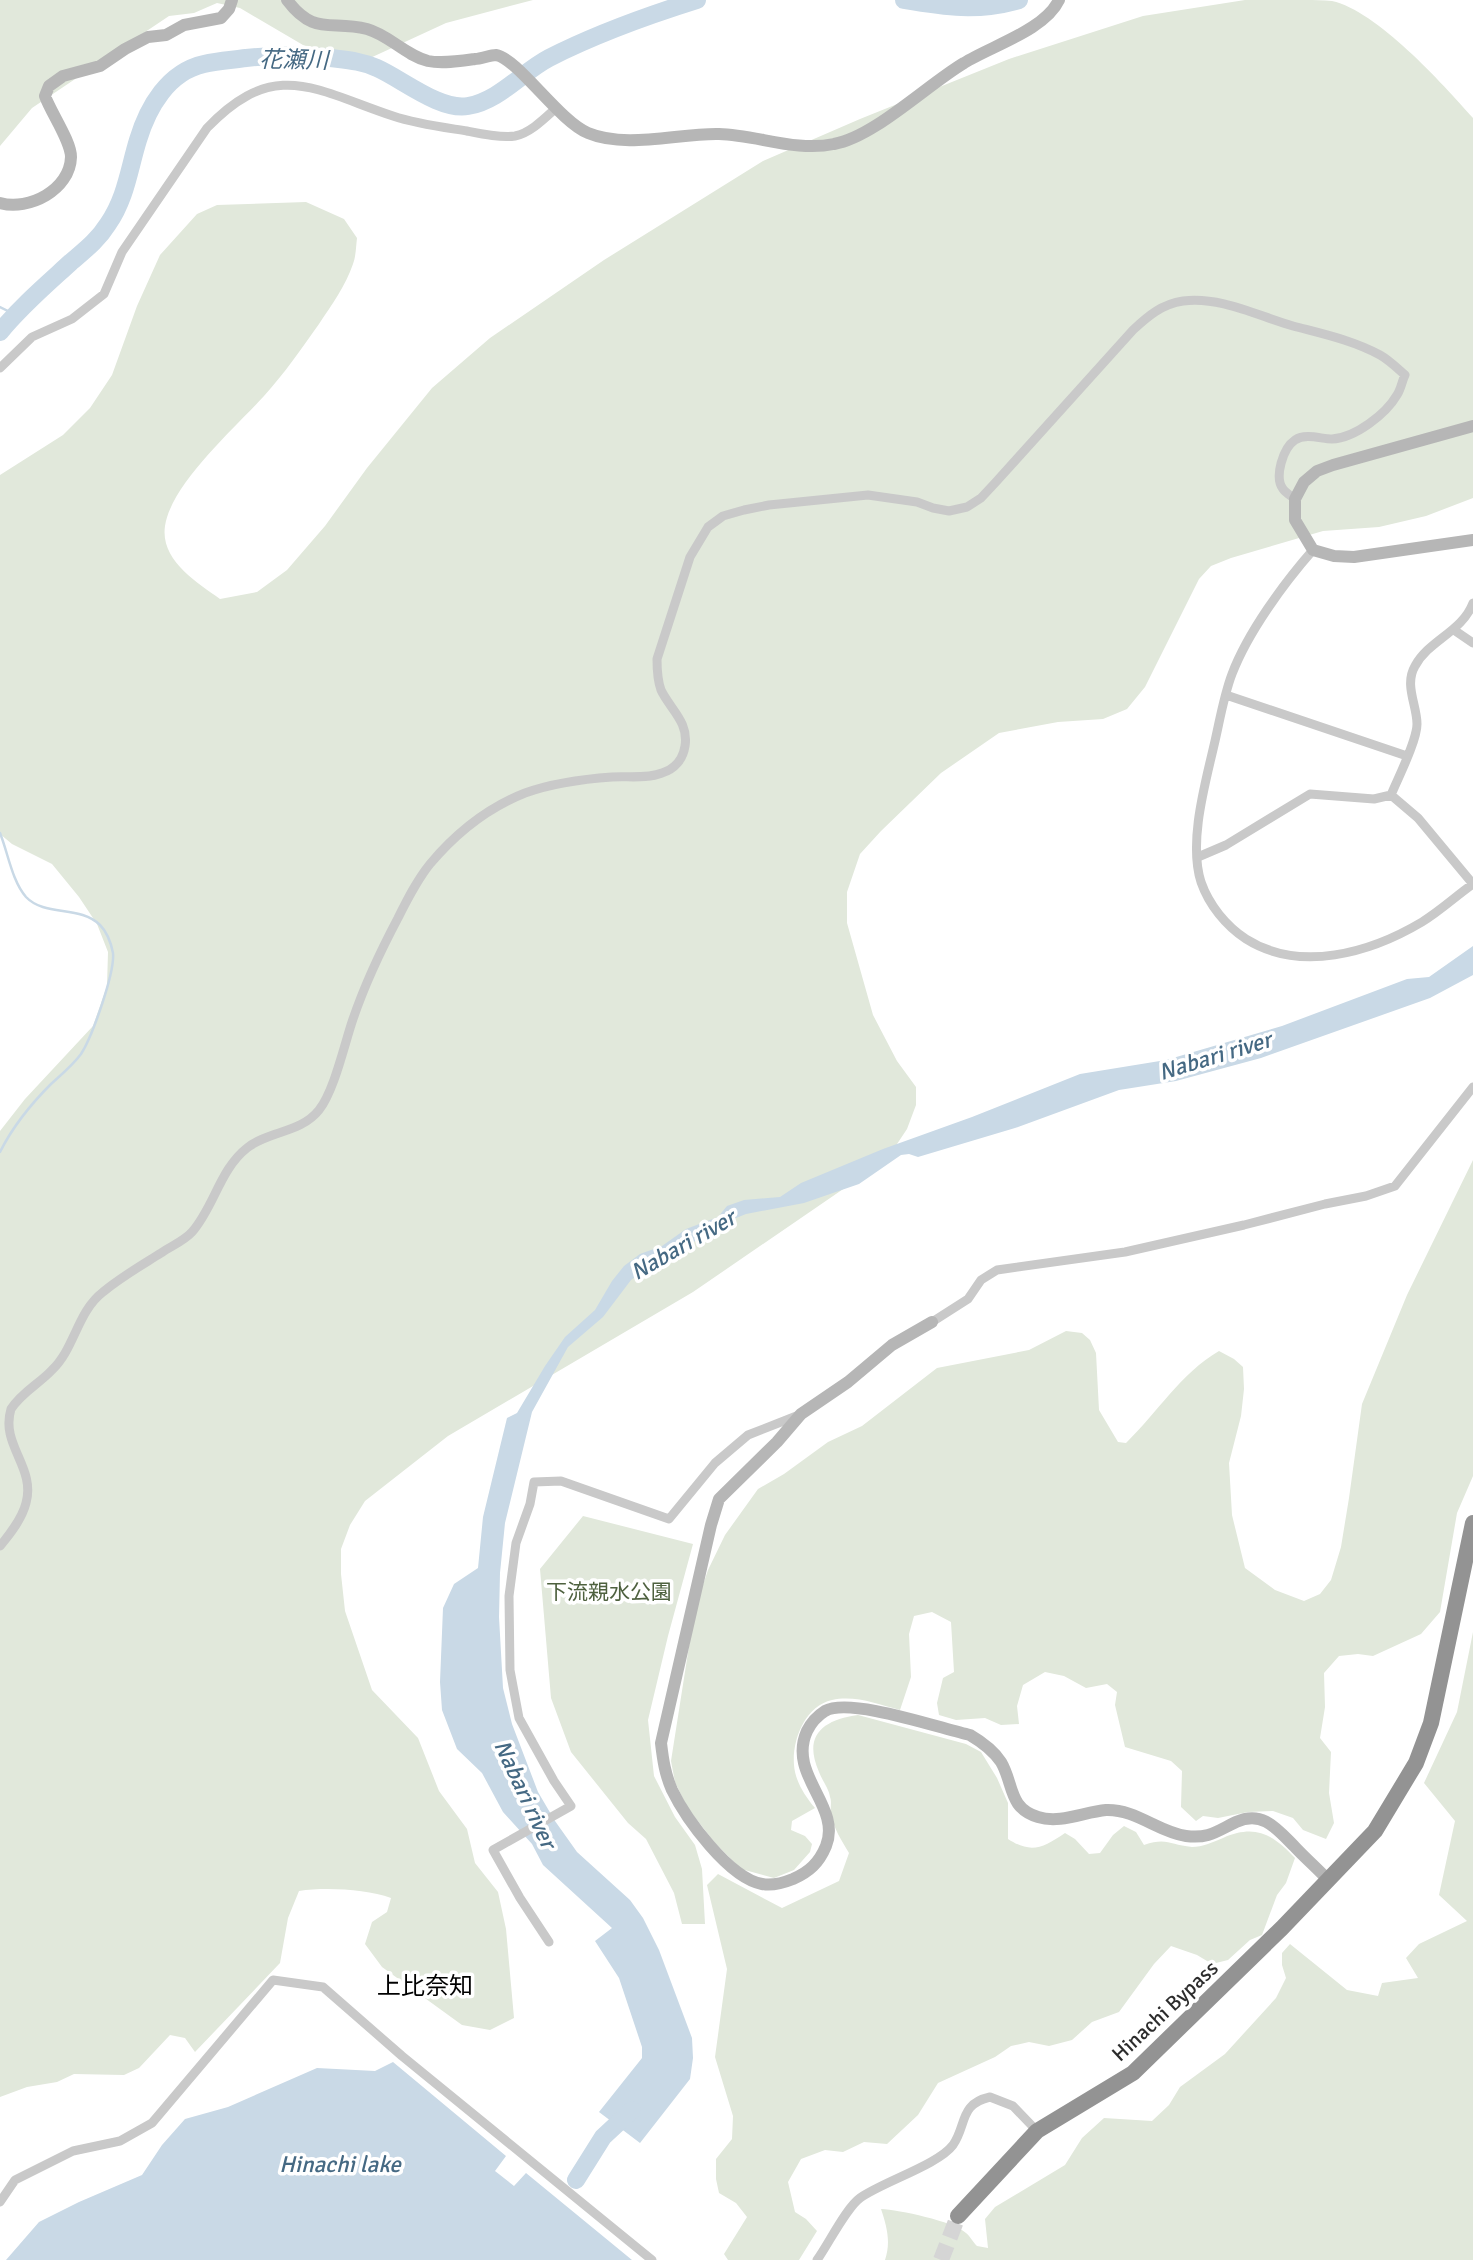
<svg xmlns="http://www.w3.org/2000/svg" width="1473" height="2260" viewBox="0 0 1473 2260" font-family="Signika,'Noto Sans JP',sans-serif">
<style>
.green{fill:#e1e8db}
.water{fill:#c9d9e6}
.lines{fill:none;stroke-linecap:round;stroke-linejoin:round}
.stream{stroke:#c9d9e6;stroke-width:2.5}
.river{stroke:#c9d9e6;stroke-width:18}
.highway-tunnel{stroke:#d5d5d5;stroke-width:16;stroke-dasharray:16 8;stroke-linecap:butt}
.street{stroke:#c9c9c9;stroke-width:9}
.secondary{stroke:#b6b6b6;stroke-width:12}
.highway{stroke:#939393;stroke-width:16}
.labels{text-anchor:middle;dominant-baseline:central;stroke-width:7;stroke-linejoin:round;paint-order:stroke}
.park-label{font-size:21px;fill:#4e613f;stroke:#fff}
.street-label{font-size:21px;fill:#2c2c2c;stroke:#fff}
.water-label{font-size:23px;font-style:italic;fill:#456983;stroke:#fff}
.quarter-label{font-size:24px;fill:#000;stroke:#fff}
</style>
<rect width="100%" height="100%" fill="#fff"/>
<path class="green" d="M0,0H533L446,23L368,59L345,60L303,45L240,8L217,3L194,13L169,16L32,108L0,146Z
M1245,0C1265,0 1285,0 1305,0C1314,0 1324,0 1332,1C1377,11 1442,83 1473,118V498L1426,516L1379,527L1323,531L1231,558L1211,566L1199,579L1145,687L1127,709L1103,719L1058,722L999,733L941,773L881,831L860,854L847,892V923L873,1015L897,1061L916,1087V1105L907,1129L893,1150L852,1183L693,1292L448,1436L365,1501L350,1525L341,1549V1574L345,1611L372,1690L418,1738L439,1791L467,1829L475,1863L498,1892L506,1929L514,2018L490,2030L462,2025L382,1967L365,1944L372,1922L387,1912L391,1898C366,1889 325,1887 299,1891L288,1918L280,1963L195,2052L185,2038L170,2035L139,2068L124,2075L74,2074L57,2082L27,2087L0,2097V1131L25,1099L93,1026L107,986L108,952L97,924L79,897L52,864L12,844L0,834V475L63,435L90,408L112,375L137,306L160,255L197,214L217,205L306,202L344,219L357,238C356,246 356,256 353,264C346,285 331,306 319,324C302,348 284,374 264,396C236,427 171,484 165,526C160,560 196,582 220,599L257,592L287,570L325,526L367,468L432,388L490,338L604,260L763,161L860,119L1009,59L1143,16Z
M1473,1160V1476L1457,1513L1440,1612L1421,1634L1373,1656L1358,1654L1339,1656L1324,1673L1325,1707L1320,1738L1331,1752L1329,1793L1334,1823L1326,1839L1303,1830L1293,1818L1273,1811L1248,1812L1218,1818L1203,1816L1196,1821L1181,1807L1182,1771L1171,1761L1125,1747L1115,1705L1117,1692L1107,1684L1086,1688L1064,1676L1045,1672L1023,1685L1017,1706L1019,1724L1001,1725L985,1718L956,1720L939,1715L937,1703L943,1678L954,1672L951,1622L932,1612L914,1616L909,1634L911,1677L900,1710C877,1704 855,1695 832,1700C805,1706 792,1740 794,1765C795,1781 805,1796 815,1808L792,1821L791,1830L805,1836L812,1844L810,1852L794,1870L774,1878L741,1869L715,1843L687,1807L675,1782L671,1761L695,1608L708,1570L725,1535L758,1489L784,1474L828,1442L862,1426L937,1368L1029,1350L1066,1331L1082,1333L1090,1340L1096,1353L1099,1410L1118,1442L1126,1443C1158,1412 1180,1374 1219,1351L1234,1359L1243,1367L1244,1389L1241,1416L1229,1463L1232,1515L1245,1568L1275,1590L1304,1601L1320,1594L1331,1580L1341,1547L1349,1498L1362,1404L1407,1295Z
M583,1516L693,1544L668,1636L648,1720L654,1776L675,1817L695,1845L702,1869L705,1924H682L674,1893L646,1839L628,1823L571,1752L551,1698L540,1569Z
M1473,1632V2260H885C891,2242 887,2227 881,2209C899,2210 953,2221 966,2233C970,2236 973,2242 977,2246L988,2248L985,2219L995,2207L1065,2165L1082,2138L1104,2118L1152,2121L1169,2105L1180,2087L1225,2054L1276,1998L1286,1978L1282,1965V1953L1290,1944L1347,1990L1378,1996L1382,1983L1418,1978L1406,1958L1419,1944L1467,1921L1439,1895L1455,1821L1424,1783L1457,1712Z
M858,1715L966,1744L981,1752L997,1778L1008,1803V1839C1031,1854 1043,1848 1065,1833L1075,1839L1089,1854L1100,1853L1113,1835L1124,1826L1136,1832L1144,1845C1167,1837 1170,1845 1192,1847C1202,1847 1214,1842 1223,1838C1255,1824 1273,1834 1295,1858L1286,1883L1277,1895L1262,1935L1250,1940L1228,1960L1212,1964L1197,1955L1171,1946L1154,1964L1119,2012L1092,2022L1072,2040L1049,2046L1029,2042L1011,2046L995,2057L938,2083L918,2115L887,2144L864,2142L843,2152L825,2150L801,2159L788,2182L795,2212L806,2219L817,2231L799,2260H728L724,2254L747,2217L736,2203L719,2193L716,2179V2159L732,2139L733,2116L715,2057L727,1969L707,1885L718,1874L782,1908L839,1881L849,1853C842,1841 833,1828 831,1813C830,1808 832,1802 830,1797C829,1789 822,1780 819,1772C803,1736 822,1720 858,1715Z"/>
<path class="water" d="M1473,946V975L1430,998L1261,1058L1176,1081L1119,1090L1015,1128L918,1157L909,1154L901,1155L859,1184L804,1203L746,1214L726,1222L692,1243L680,1255L646,1269L631,1280L603,1317L568,1347L532,1412L505,1523L500,1573L499,1617L503,1688L512,1724L538,1792L555,1821L577,1852L630,1900L643,1918L659,1950L692,2038L693,2058L690,2079L640,2143L599,2112L642,2058V2047L619,1978L595,1941L612,1928L543,1865L532,1844L503,1812L482,1773L457,1749L442,1710L440,1682L443,1608L454,1584L478,1568L483,1517L507,1418L517,1413L545,1366L565,1337L595,1310L612,1281L624,1266L640,1254L662,1246L686,1229L718,1217L727,1206L744,1200L780,1197L801,1183L883,1149L972,1117L1080,1074L1166,1060L1282,1026L1407,979L1429,977Z
M393,2062L506,2156L495,2171L514,2186L526,2173L632,2260H6L39,2222L79,2202L142,2175L162,2145L185,2119L228,2107L317,2068L375,2071Z"/>
<g class="lines">
<path class="stream" d="M0,307L14,314
M0,833C8,853 12,881 26,897C45,917 80,905 100,925C107,932 111,943 113,953C115,973 92,1037 81,1054C73,1065 61,1075 51,1084C30,1105 13,1126 0,1152"/>
<path class="river" d="M904,0C945,7 978,12 1019,0
M0,332C21,306 47,284 71,262C85,250 98,240 108,224C126,198 129,169 138,140C148,107 168,72 204,64C218,61 232,60 246,58C274,55 303,54 330,58C346,60 362,61 377,68C402,79 440,111 468,106C499,101 522,72 549,58C596,34 646,16 697,0
M576,2180L603,2137L632,2110"/>
<path class="highway-tunnel" d="M941,2260L958,2216"/>
<path class="street" d="M0,368L32,337L72,319L104,294L122,252L207,128C275,57 315,90 393,116C417,124 442,127 467,131C482,134 501,138 515,136C530,133 544,119 555,109
M1313,550C1284,583 1248,632 1232,674C1224,695 1220,719 1215,741C1206,781 1188,841 1201,882C1209,905 1226,926 1246,939C1300,973 1370,953 1422,922C1440,911 1456,896 1473,884L1418,818L1391,795
M1454,630L1473,643
M1226,695L1407,756
M1391,795C1398,778 1417,741 1417,724C1417,705 1404,685 1415,666C1429,640 1462,632 1473,603
M1198,857L1226,845L1310,794L1374,799L1391,795
M932,1322L968,1299L981,1280L997,1270L1125,1252L1244,1225L1325,1204L1366,1196L1395,1186L1473,1087
M0,1546C10,1534 22,1519 26,1503C36,1467 0,1445 11,1409C22,1392 39,1384 52,1370C75,1348 77,1312 103,1292C121,1277 142,1265 161,1253C171,1246 184,1241 192,1232C214,1207 220,1169 247,1148C268,1131 301,1133 319,1110C334,1091 344,1046 352,1022C364,986 380,952 398,918C407,900 417,880 430,864C456,833 487,808 525,793C553,783 583,779 612,777C628,776 647,779 662,773C675,769 683,759 685,746C689,722 670,709 661,690C657,679 657,669 657,659L690,557L708,527L723,516L744,510L769,505L868,495L917,502L933,508L949,511L967,507L981,498L995,483L1133,330C1148,316 1162,304 1183,301C1220,296 1258,316 1293,326C1323,334 1352,340 1380,355C1389,360 1397,368 1405,375C1402,381 1401,389 1397,395C1386,414 1355,438 1332,439C1321,439 1306,433 1295,440C1283,448 1274,477 1283,489C1286,493 1291,496 1295,499
M549,1942L520,1898L493,1850L571,1806L554,1781L519,1718L510,1670L509,1596L516,1543L530,1504L534,1482L561,1481L669,1519L715,1463L748,1435L799,1415
M0,2202L15,2180L73,2151L120,2141L152,2123L273,1980L323,1987L402,2056L652,2260
M817,2260C828,2245 846,2208 860,2198C882,2182 938,2165 953,2145C967,2125 959,2104 990,2097L1013,2106L1037,2131"/>
<path class="secondary" d="M287,0C314,36 330,20 367,29C389,35 405,55 428,61C442,64 461,61 475,59C481,59 490,55 496,55C517,58 560,122 588,133C626,149 679,133 719,134C757,135 796,152 834,144C874,137 927,85 964,63C991,46 1045,30 1059,0
M0,203C29,211 70,190 71,157C71,141 51,113 45,96L49,86L63,76L100,66L125,49L148,37L166,35L184,25L221,18L229,9L232,0
M1473,426L1333,465L1317,471L1304,482L1295,499V520L1313,550L1334,556L1354,557L1473,540
M932,1322L892,1345L848,1382L801,1414L777,1442L719,1499L711,1525L661,1743C663,1760 665,1774 672,1790C686,1819 729,1878 762,1884C772,1886 783,1883 793,1879C809,1872 819,1863 826,1846C842,1806 787,1775 807,1731C811,1723 817,1716 825,1711C850,1697 939,1728 970,1735C982,1742 993,1750 1001,1762C1014,1784 1008,1808 1038,1817C1060,1824 1084,1812 1106,1810C1136,1809 1158,1832 1186,1836C1209,1839 1217,1831 1236,1822C1263,1810 1277,1829 1294,1846C1305,1858 1317,1868 1328,1880"/>
<path class="highway" d="M958,2216L1037,2131L1133,2073L1282,1928L1375,1831L1416,1763L1431,1723L1473,1523"/>
</g>
<g class="labels">
<g class="park-label">
<text x="609" y="1592">下流親水公園</text>
</g>
<g class="street-label">
<text transform="translate(1165 2011) rotate(-43)">Hinachi Bypass</text>
</g>
<g class="water-label">
<text transform="translate(294 60) rotate(1)">花瀬川</text>
<text transform="translate(1215 1056) rotate(-17)">Nabari river</text>
<text transform="translate(683 1245) rotate(-30)">Nabari river</text>
<text transform="translate(525 1794) rotate(65)">Nabari river</text>
<text x="340" y="2164">Hinachi lake</text>
</g>
<g class="quarter-label">
<text x="425" y="1986">上比奈知</text>
</g>
</g>
</svg>
